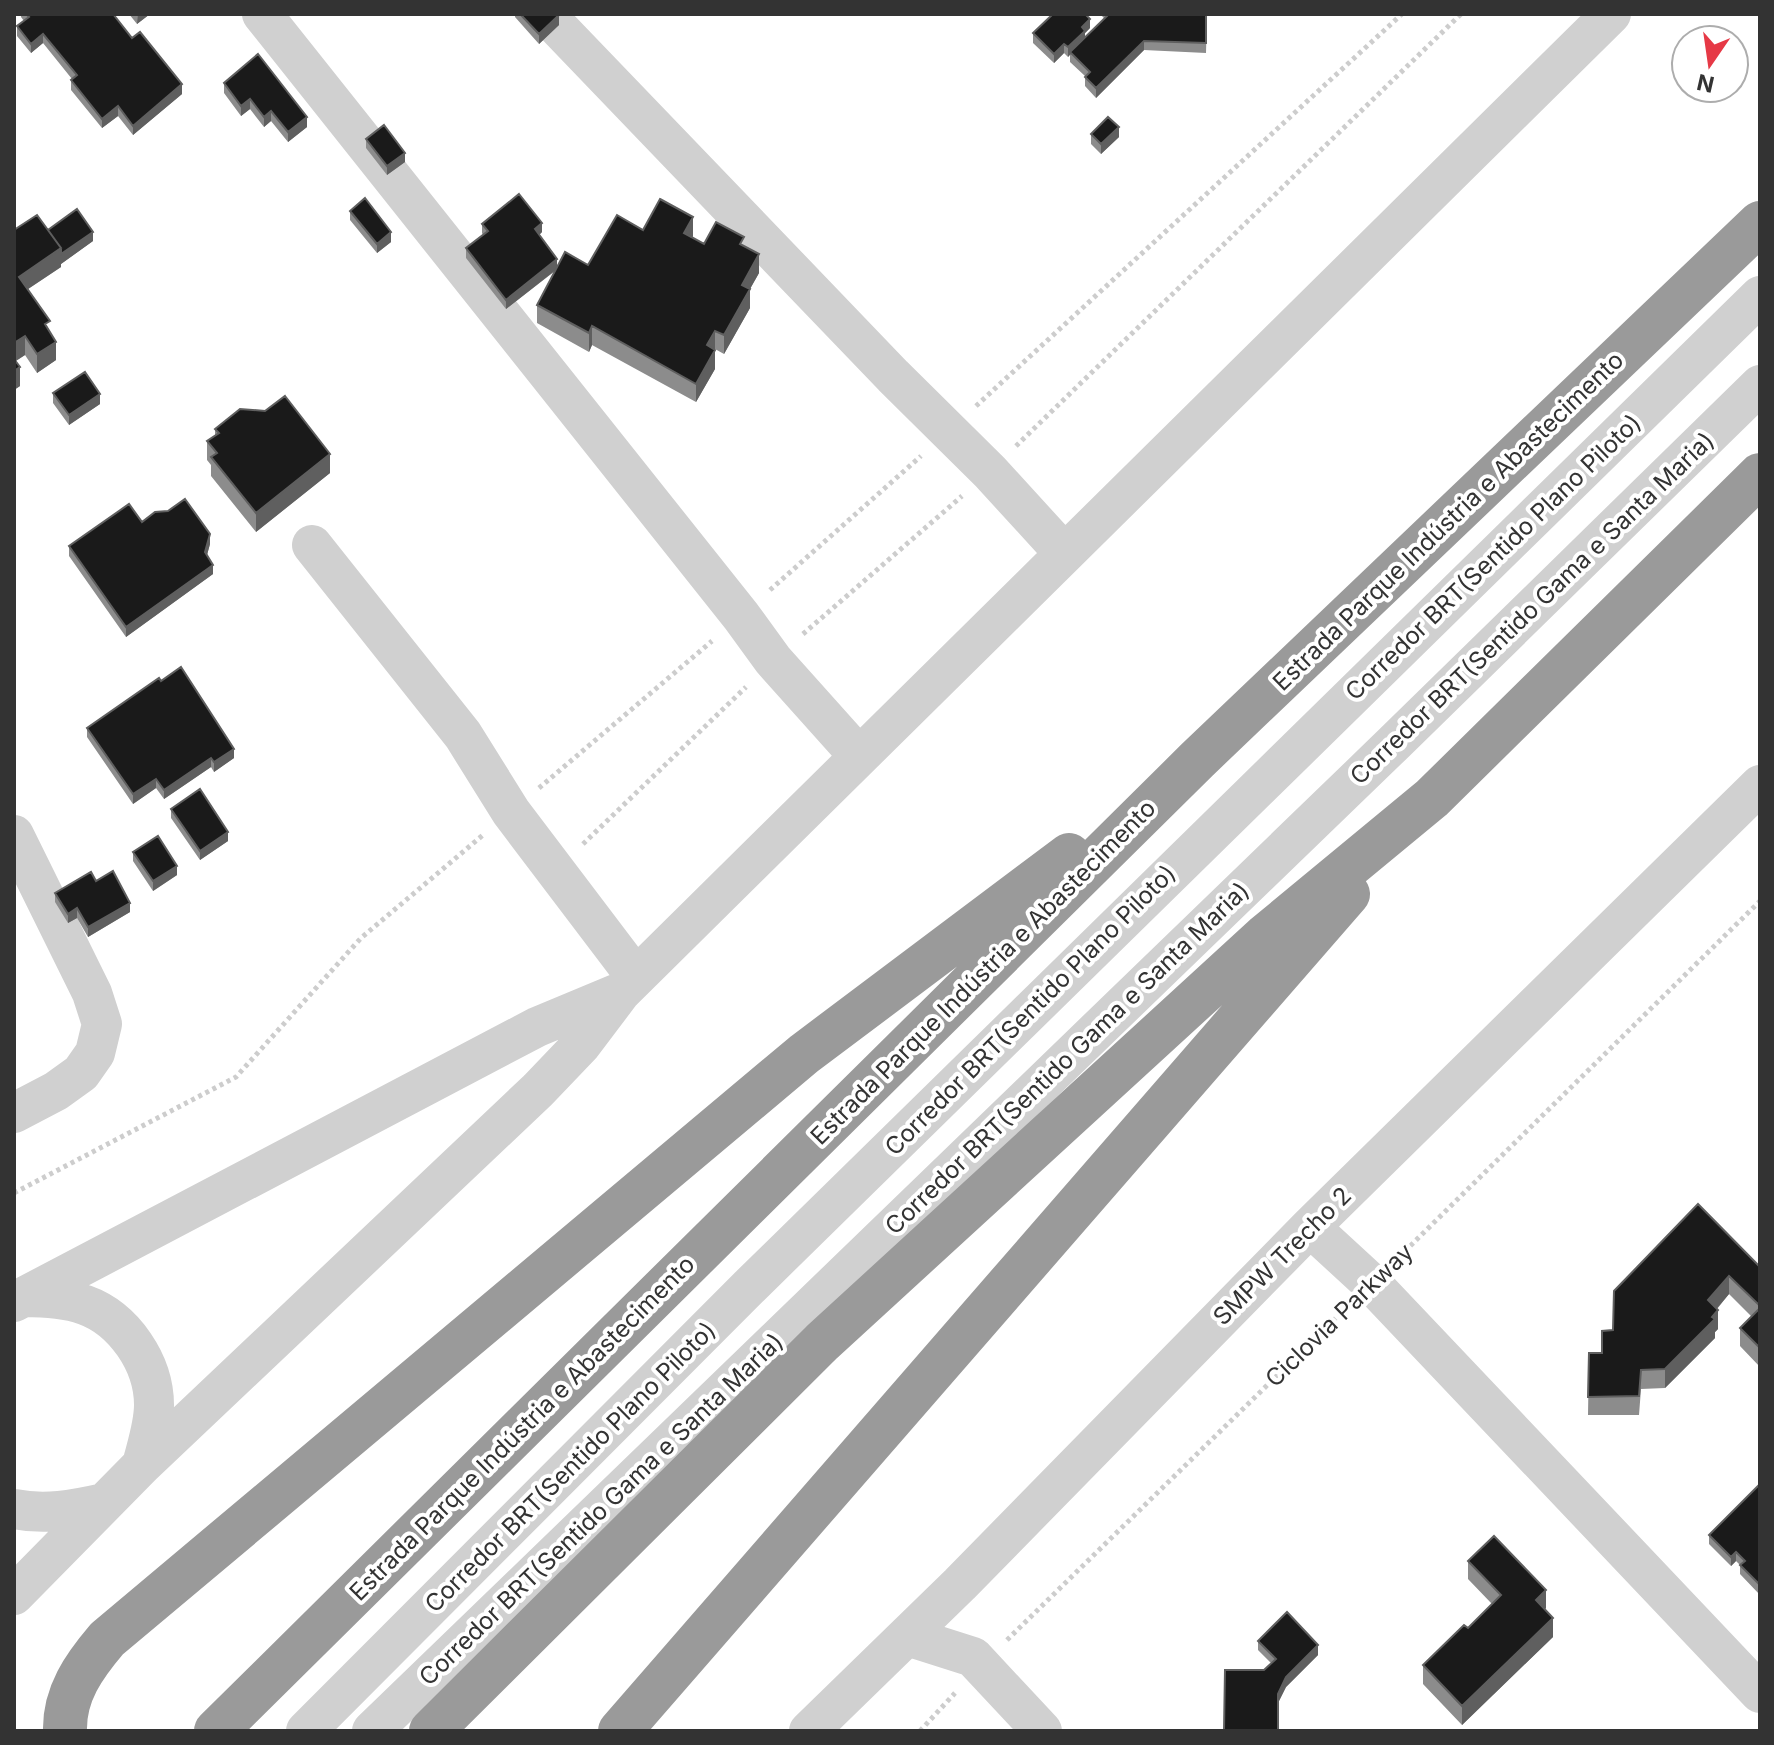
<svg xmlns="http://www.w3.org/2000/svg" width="1774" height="1745" viewBox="0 0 1774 1745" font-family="Inter,sans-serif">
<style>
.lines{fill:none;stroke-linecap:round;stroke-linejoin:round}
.path{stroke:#cdcdcd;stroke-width:5;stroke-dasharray:4 4;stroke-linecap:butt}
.minor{stroke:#d0d0d0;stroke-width:40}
.highway{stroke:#9a9a9a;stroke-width:44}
.wall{fill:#8c8c8c}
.shaded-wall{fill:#5f5f5f}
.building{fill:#1a1a1a;stroke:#5f5f5f;stroke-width:2}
.labels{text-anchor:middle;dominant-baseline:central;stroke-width:8;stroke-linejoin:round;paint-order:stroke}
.street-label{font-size:24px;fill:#333;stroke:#fff}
</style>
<rect width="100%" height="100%" fill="#fff"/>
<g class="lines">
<path class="path" d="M976,406L1402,14
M1016,446L1461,14
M770,590L921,456
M803,634L962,496
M539,788L712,641
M583,844L746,687
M14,1193L236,1077L361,938L483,835
M1399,1257L1760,901
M1007,1640L1343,1311
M920,1731L955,1693"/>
<path class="minor" d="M262,14L741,616L773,660L858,755
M552,21L893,376L990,472L1064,553
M312,545L463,735L511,812L636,977
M14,835L92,993L102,1024L95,1053L81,1073L56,1091L14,1113
M1310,1227L1372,1284L1760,1693
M24,1297C45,1297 65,1298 85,1305C124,1319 154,1363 154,1405C154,1425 147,1445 142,1465
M14,1302L537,1027L621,992
M14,1509C45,1515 73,1510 104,1503
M14,1595L142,1465L538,1090L581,1045L621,992L1611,14
M907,1636L973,1657L1042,1731
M306,1731L750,1286L1760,296
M372,1731L1392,745L1760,385
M809,1731L960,1584L1310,1227L1760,785"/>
<path class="highway" d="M65,1731C64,1694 84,1666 107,1639L804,1054L1069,855
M216,1731L1197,760L1760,223
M431,1731L822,1342L1265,936L1432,798L1760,475
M620,1731L1348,894"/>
</g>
<path class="wall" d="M21,14H113L132,38L182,94L133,135L118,116L102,128L71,90V80L72,79L43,43L31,53L17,36V26L24,21L21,17Z
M129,14H150L137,24Z
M515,14H558L559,25L539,44L515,17Z
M1100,14H1207L1206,53L1144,50L1096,98L1085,86V76L1070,62V54L1068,57L1064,53L1054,63L1033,43V33L1090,28L1085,33V38L1105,19Z
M224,83L307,127L288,142L271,121L264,127L250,109L241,116L224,93Z
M1091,134L1119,137L1101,154L1091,144Z
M366,139L405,162L387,175L366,148Z
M350,211L391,242L377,253L350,220Z
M482,224L542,232L539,235L557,266L588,265L643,230L693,236L692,238L704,244L744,246L759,273L750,289V308L724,354L715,349V369L696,402L592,345L589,352L537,323V305L555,271L506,309L466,258V248L483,235L482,233Z
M14,230H48L93,241L61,264V267L28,289L50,332L56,360L37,373L25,355L16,361L20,386L14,390Z
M53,393L100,404L69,425L53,403Z
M215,429L330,473L256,532L211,476V465L207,460V441L215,435Z
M142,522L210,544L207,555L213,574L126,637L69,556V546Z
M161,681L234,758L214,772L211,767L164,799L156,788L133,804L87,737V728Z
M171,809L228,841L200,860L171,818Z
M133,852L177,875L153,891L133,861Z
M96,881L130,912L88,937L77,918L68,923L55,902V893Z
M1760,1267V1367L1740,1346V1328L1752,1317L1729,1294L1717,1309L1718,1329L1715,1332V1338L1665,1388L1641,1389L1639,1415H1588L1589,1353H1602L1613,1330L1614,1291Z
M1760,1484V1595L1740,1574V1565L1736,1561L1731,1566L1709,1544V1535Z
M1468,1561L1546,1608L1545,1609L1553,1637L1462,1725L1423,1684V1665L1468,1628L1492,1604L1468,1579Z
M1258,1641L1318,1655L1286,1687L1278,1703V1729L1224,1731L1264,1670L1271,1663L1258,1650Z"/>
<path class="shaded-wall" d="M138,14H150L137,24Z
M559,15V25L539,44V34Z
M1090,19V28L1085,33V40L1068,57V47L1082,27Z
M43,34V43L31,53V44Z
M1144,41V50L1096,98V88Z
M1064,44V53L1054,63V54Z
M182,84V94L133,135V126Z
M250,99V109L241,116V106Z
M118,106V116L102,128V119Z
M271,111V121L264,127V117Z
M307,117V127L288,142V132Z
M1119,127V137L1101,154V144Z
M405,153V162L387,175V166Z
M693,217V236L684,252V233Z
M542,223V232L535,239V229Z
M93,232V241L61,264V267L19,295V277L61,248Z
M391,232V242L377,253V244Z
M759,254V273L742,303V285Z
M557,259V269L506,309V300Z
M750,289V308L724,354V335Z
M592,326V345L589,352V333Z
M715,331V369L696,402V384L707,345Z
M25,336V355L14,362V343Z
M56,342V360L37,373V354Z
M20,367V386L14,390V371Z
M100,394V404L69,425V415Z
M330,454V473L256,532V513Z
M210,534V544L205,562V552Z
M213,565V574L126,637V627Z
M234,749V758L214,772V762Z
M211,758V767L164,799V790Z
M156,779V788L133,804V794Z
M228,832V841L200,860V851Z
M177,866V875L153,891V881Z
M130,903V912L88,937V927Z
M77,908V918L68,923V914Z
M1729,1276V1294L1708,1319V1300Z
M1718,1310V1329L1715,1332V1338L1665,1388V1369Z
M1736,1552V1561L1731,1566V1557Z
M1546,1590V1608L1536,1619V1600Z
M1553,1618V1637L1462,1725V1706Z
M1318,1645V1655L1286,1687L1278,1703V1694L1286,1677Z"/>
<path class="building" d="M26,14H113L132,38L140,32L182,84L133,126L118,106L102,119L71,80L77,75L43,34L31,44L17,26L29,17Z
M520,14H558L559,15L539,34Z
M1053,14H1085L1090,19L1082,27L1085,31L1068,47L1064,44L1054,54L1033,33Z
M1109,14H1206V43L1144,41L1096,88L1085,77L1090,72L1070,52Z
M258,54L307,117L288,132L271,111L264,117L250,99L241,106L224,83Z
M1108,117L1119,127L1101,144L1091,134Z
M384,125L405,153L387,166L366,139Z
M519,194L542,223L535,229L557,259L506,300L466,248L488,231L482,224Z
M365,198L391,232L377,244L350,211Z
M660,199L693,217L684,233L704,244L716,222L744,237L740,244L759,254L742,285L750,289L724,335L715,331L707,345L715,350L696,384L592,326L589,333L537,305L565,252L588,265L617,215L643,230Z
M77,209L93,232L61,254V248L48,230Z
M37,215L61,248L19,277L50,321L45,324L56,342L37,354L25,336L14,343V230Z
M14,359L20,367L14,371Z
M85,372L100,394L69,415L53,393Z
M285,396L330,454L256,513L211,457L217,453L207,441L219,433L215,429L240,409L265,411Z
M185,499L210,534L205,552L213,565L126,627L69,546L129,504L142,522L155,512L168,511Z
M181,667L234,749L214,762L211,758L164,790L156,779L133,794L87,728L159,678L161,681Z
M200,789L228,832L200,851L171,809Z
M158,836L177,866L153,881L133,852Z
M113,871L130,903L88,927L77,908L68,914L55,893L91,872L96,881Z
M1698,1204L1760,1267V1306L1729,1276L1708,1300L1718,1310L1712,1317L1715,1319L1665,1369L1641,1370L1639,1396L1588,1397L1589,1353H1602V1331L1613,1330L1614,1291Z
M1760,1308V1348L1740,1328Z
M1760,1484V1585L1740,1565L1745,1561L1736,1552L1731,1557L1709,1535Z
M1494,1536L1546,1590L1536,1600L1553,1618L1462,1706L1423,1665L1464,1625L1468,1628L1501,1595L1468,1561Z
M1287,1612L1318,1645L1286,1677L1278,1694V1729L1280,1731H1224L1225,1670H1264L1276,1659L1258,1641Z"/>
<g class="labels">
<g class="street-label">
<text transform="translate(1448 521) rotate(-44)">Estrada Parque Indústria e Abastecimento</text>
<text transform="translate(1493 557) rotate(-44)">Corredor BRT(Sentido Plano Piloto)</text>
<text transform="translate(1532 608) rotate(-44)">Corredor BRT(Sentido Gama e Santa Maria)</text>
<text transform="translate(983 972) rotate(-45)">Estrada Parque Indústria e Abastecimento</text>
<text transform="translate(1030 1010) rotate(-45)">Corredor BRT(Sentido Plano Piloto)</text>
<text transform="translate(1067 1058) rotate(-44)">Corredor BRT(Sentido Gama e Santa Maria)</text>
<text transform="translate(1282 1256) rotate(-45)">SMPW Trecho 2</text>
<text transform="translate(1339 1315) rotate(-44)">Ciclovia Parkway</text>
<text transform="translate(522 1428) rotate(-45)">Estrada Parque Indústria e Abastecimento</text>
<text transform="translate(570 1467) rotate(-45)">Corredor BRT(Sentido Plano Piloto)</text>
<text transform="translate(601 1509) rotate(-44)">Corredor BRT(Sentido Gama e Santa Maria)</text>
</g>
</g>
<rect width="1774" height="1745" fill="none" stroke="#333333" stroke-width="32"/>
<g transform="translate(1710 64) rotate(193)"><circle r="38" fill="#ffffff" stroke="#adadad" stroke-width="2"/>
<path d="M0-6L14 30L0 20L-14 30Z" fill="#e63946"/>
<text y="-12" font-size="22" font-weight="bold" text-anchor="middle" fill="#333333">N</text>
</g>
</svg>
